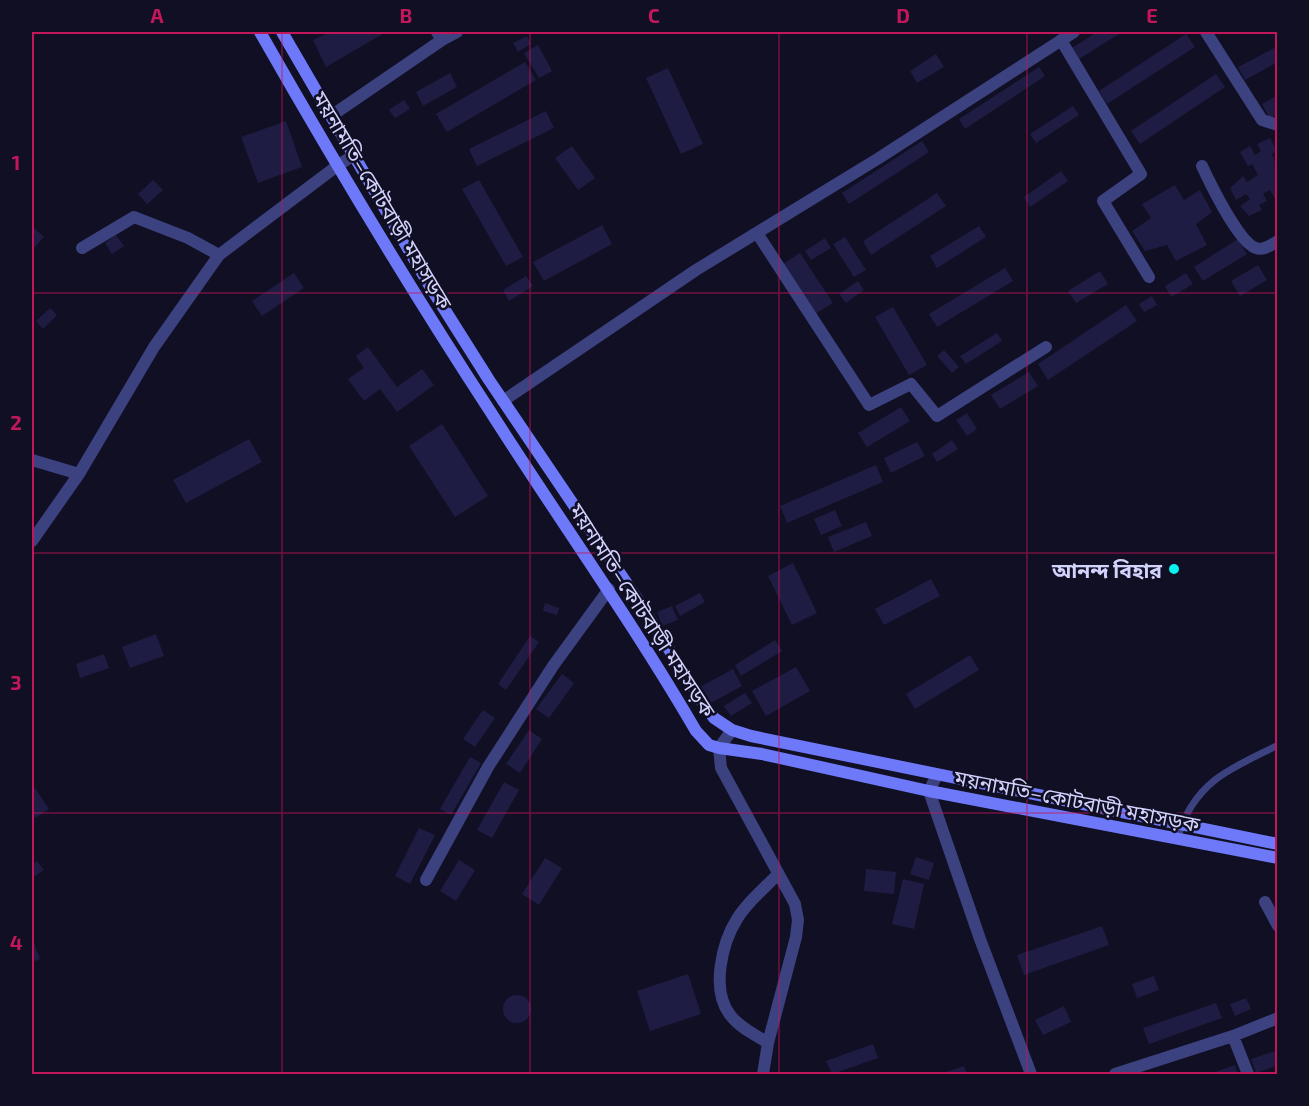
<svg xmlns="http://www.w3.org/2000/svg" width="1309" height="1106" viewBox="0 0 1309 1106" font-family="'Exo 2','Noto Sans Bengali',sans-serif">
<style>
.building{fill:#1f1c43}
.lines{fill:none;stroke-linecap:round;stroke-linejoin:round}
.lane{stroke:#3c4180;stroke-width:7}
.street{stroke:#3c4180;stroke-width:12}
.secondary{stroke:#6d79f9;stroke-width:12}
.grid{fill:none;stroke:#c2185b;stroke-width:1.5;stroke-opacity:0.55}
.poi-dot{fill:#09f2ef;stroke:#100f23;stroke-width:2}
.labels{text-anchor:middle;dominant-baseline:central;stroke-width:5;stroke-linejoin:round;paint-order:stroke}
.street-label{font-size:21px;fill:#d2d2fd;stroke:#100f23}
.poi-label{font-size:21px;font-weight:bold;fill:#d2d2fd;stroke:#100f23;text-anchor:end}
.neatline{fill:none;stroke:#c2185b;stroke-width:2}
.grid-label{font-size:20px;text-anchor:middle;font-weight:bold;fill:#c2185b}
</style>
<rect width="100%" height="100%" fill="#100f23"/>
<path class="building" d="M330,32H386L326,67L313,40Z
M1097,32H1122L1079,59L1072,48Z
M1186,34L1195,47L1107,104L1099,91Z
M527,36L531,44L518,52L513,43Z
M538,45L552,71L539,78L524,53Z
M1278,46V62L1245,80L1238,67Z
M936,54L944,67L917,83L910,71Z
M525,62L536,80L447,132L436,114Z
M1039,67L1045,76L965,129L959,119Z
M668,68L703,144L681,154L646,78Z
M450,73L457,87L423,106L416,92Z
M1216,74L1225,87L1140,144L1131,131Z
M1278,95V115L1270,119L1262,104Z
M404,100L410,109L395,118L389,110Z
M1073,106L1079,115L1036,143L1030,134Z
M546,111L554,128L477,166L469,149Z
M286,121L302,167L258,183L241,137Z
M1270,138L1277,151L1272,154L1278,169V204L1270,190L1263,194L1267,201L1259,205L1262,210L1249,216L1240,206L1250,199L1246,194L1236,200L1230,188L1243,176L1247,182L1258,175L1252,164L1248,166L1240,152L1250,146L1255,155L1261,151L1257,144Z
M922,141L929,152L849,204L842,193Z
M572,146L595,178L578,190L555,158Z
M1061,171L1068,181L1030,207L1024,197Z
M153,180L163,190L147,204L138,194Z
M479,180L523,257L506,266L462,189Z
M1175,185L1184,200L1200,190L1212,212L1196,224L1207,245L1176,261L1167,245L1145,251L1132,231L1151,218L1142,204Z
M937,193L946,206L871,255L863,241Z
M602,225L612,244L544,281L533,262Z
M32,226L44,237L32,250Z
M979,226L986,237L937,268L930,256Z
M116,235L124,246L112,254L105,243Z
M845,237L866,270L854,277L833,244Z
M825,238L831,248L811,260L805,251Z
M1238,239L1247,254L1203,281L1194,267Z
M800,253L833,303L815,314L783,264Z
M1258,265L1267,280L1240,296L1231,281Z
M1005,268L1013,281L937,327L929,314Z
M1100,271L1108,284L1076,303L1068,291Z
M294,273L304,288L262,316L252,301Z
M1186,273L1193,284L1171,297L1165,286Z
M526,276L533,286L509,301L503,290Z
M858,281L864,290L846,303L839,294Z
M1152,296L1157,305L1144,312L1139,304Z
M1126,305L1137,321L1048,380L1038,364Z
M893,307L927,365L909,375L875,317Z
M50,308L57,315L43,329L36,321Z
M997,333L1002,341L966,364L960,356Z
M368,347L397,387L422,369L434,385L397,412L380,389L364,401L348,379L364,368L356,356Z
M944,350L959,367L952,373L937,356Z
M1029,372L1038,386L1000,409L991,395Z
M901,407L910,421L867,447L858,433Z
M967,413L977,429L967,436L956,420Z
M442,424L488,496L455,517L409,446Z
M249,439L262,462L186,503L173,480Z
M952,440L958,449L937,462L932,454Z
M917,442L925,456L891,473L884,458Z
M876,465L883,482L787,523L780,506Z
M835,510L842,526L821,535L814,519Z
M866,522L872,536L834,552L828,537Z
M793,563L817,613L792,625L768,576Z
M931,579L940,596L884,625L875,609Z
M700,593L705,602L680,616L675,606Z
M545,603L559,608L557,615L543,611Z
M672,606L678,620L662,626L657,612Z
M156,634L164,656L130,668L122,647Z
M530,636L539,642L506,690L498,684Z
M775,640L782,651L741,676L735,665Z
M104,654L109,668L80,678L76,664Z
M970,655L979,670L915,709L906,694Z
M796,667L810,691L766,716L752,691Z
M733,669L742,686L709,704L700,687Z
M562,674L574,683L549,718L536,709Z
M745,693L752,703L731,716L724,706Z
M483,710L495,718L475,747L463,739Z
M529,730L542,739L520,773L506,764Z
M470,757L481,763L451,815L440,809Z
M504,782L519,790L492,838L477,830Z
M33,785L49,809L35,818L32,813V786Z
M419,828L435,835L410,884L395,876Z
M916,857L934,863L929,880L910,874Z
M545,858L562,868L539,905L522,894Z
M459,860L475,870L456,901L440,891Z
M37,861L44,870L32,878V865Z
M866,869L896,872L894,894L864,891Z
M903,879L924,884L914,929L892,924Z
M1102,926L1109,945L1024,975L1017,955Z
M32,938L40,959L32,962Z
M688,974L701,1014L650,1031L637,991Z
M1154,976L1159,990L1137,998L1132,984Z
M503 1009a14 14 0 1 1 28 0a14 14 0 1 1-28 0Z
M1246,998L1251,1009L1235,1016L1230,1004Z
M1216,1003L1222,1018L1149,1044L1143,1028Z
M1064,1006L1071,1022L1043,1035L1035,1020Z
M873,1044L878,1058L832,1074L826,1061Z
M1278,1050V1065L1256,1073L1251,1059Z
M1235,1065L1238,1074H1210Z
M964,1066L967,1074H940Z"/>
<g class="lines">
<path class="lane" d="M1178,839C1182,817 1197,794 1215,780C1231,767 1259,755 1278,745"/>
<path class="street" d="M1206,32L1262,120L1278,125
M442,40L457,32
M1061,40L1141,174L1103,201L1149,277
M331,116L442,40L437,32
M1202,166C1210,183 1239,243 1256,248C1263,251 1271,245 1278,241
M757,233L869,405L911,384L937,416L1046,347
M82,248L134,217L188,238L219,255
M503,401L696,270L879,158L1074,32
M32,460L79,474
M32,541L79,474L154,347L219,255L337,166L354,155
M732,730L719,748L721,768L795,904L798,920L796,937L768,1043L763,1074
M937,775L929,791L980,939L1031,1074
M426,880L488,767L553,666L609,589
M1265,902L1278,926
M1233,1036L1248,1074
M768,1043C756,1035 740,1028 731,1016C710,991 722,943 737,919C747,902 765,888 778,874
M1115,1074L1233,1036L1278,1018"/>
<path class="secondary" d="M260,32C333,160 409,287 490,411C558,518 632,621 696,731L709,745L719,748L762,754L929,791L1278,858
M282,32L431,288L489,380L638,600L701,700L714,718L732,730L751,736L1278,844"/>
</g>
<path class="grid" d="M282,32V1074M530,32V1074M779,32V1074M1027,32V1074M32,293H1278M32,553H1278M32,813H1278"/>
<circle class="poi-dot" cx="1174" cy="569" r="6"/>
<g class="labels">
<g class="street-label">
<text transform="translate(383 200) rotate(59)">ময়নামতি–কোটবাড়ী মহাসড়ক</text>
<text transform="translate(643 610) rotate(57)">ময়নামতি–কোটবাড়ী মহাসড়ক</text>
<text transform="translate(1077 800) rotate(11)">ময়নামতি–কোটবাড়ী মহাসড়ক</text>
</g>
<g class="poi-label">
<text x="1162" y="569">আনন্দ বিহার</text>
</g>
</g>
<rect width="1309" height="1106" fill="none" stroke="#100f23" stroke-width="66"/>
<rect x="33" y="33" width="1243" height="1040" class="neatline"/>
<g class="grid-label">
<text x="157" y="23">A</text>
<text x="406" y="23">B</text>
<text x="654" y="23">C</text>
<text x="903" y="23">D</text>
<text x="1152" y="23">E</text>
<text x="16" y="170">1</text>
<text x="16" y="430">2</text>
<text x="16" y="690">3</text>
<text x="16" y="950">4</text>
</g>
</svg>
